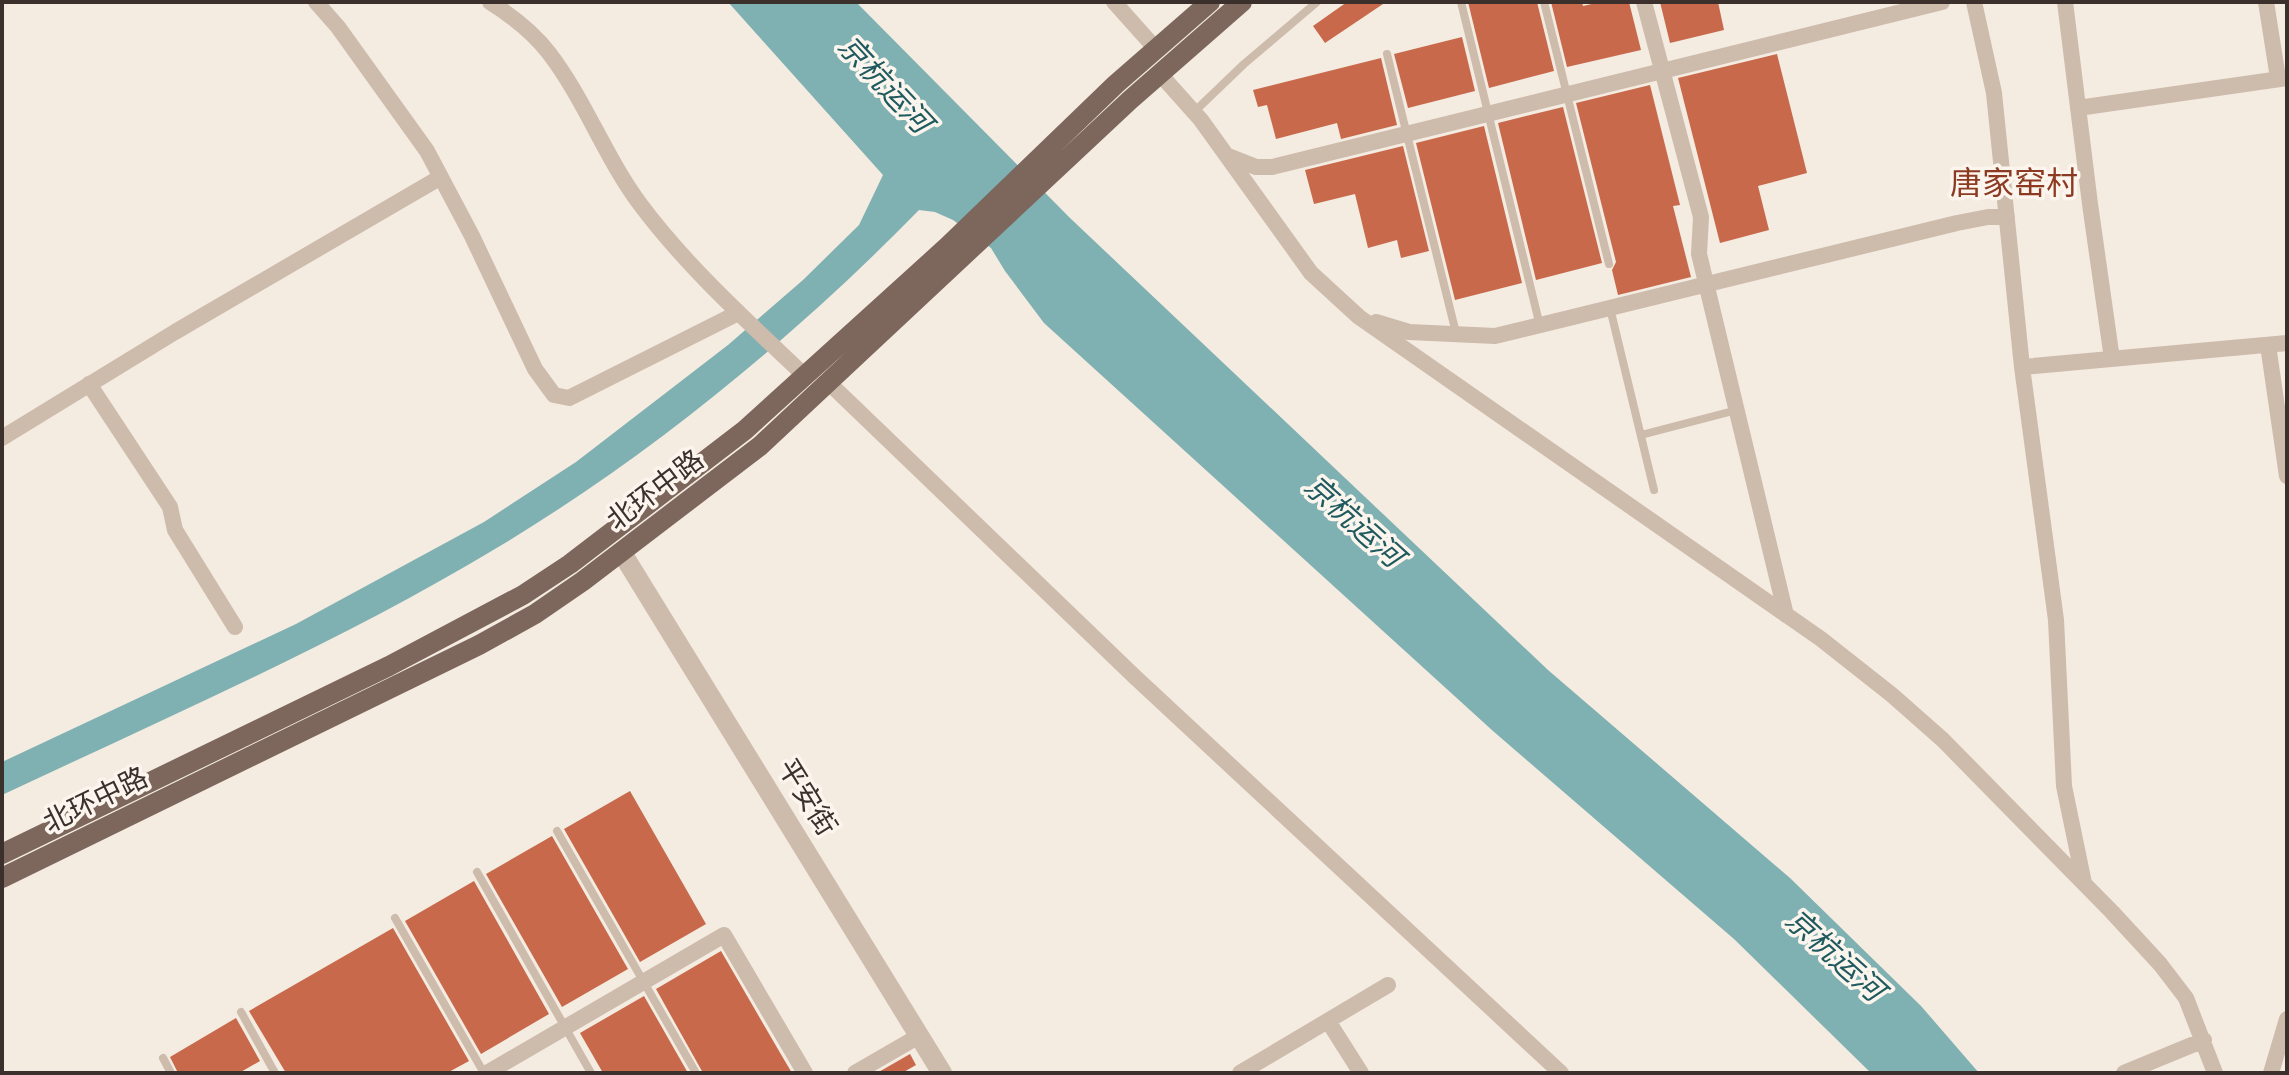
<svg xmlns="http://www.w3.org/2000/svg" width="2289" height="1075" viewBox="0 0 2289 1075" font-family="'Alegreya Sans','Noto Sans SC',sans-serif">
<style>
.water{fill:#7fb0b2}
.building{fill:#c8694b}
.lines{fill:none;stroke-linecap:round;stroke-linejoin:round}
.service{stroke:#cdbbac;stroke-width:8}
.minor{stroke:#cdbbac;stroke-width:16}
.tertiary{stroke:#cdbbac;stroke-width:20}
.primary{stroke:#7d675c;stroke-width:20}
.labels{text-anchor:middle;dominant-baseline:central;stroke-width:7;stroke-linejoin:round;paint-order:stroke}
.street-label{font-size:28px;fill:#3b302b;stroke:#fbf5ee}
.water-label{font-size:30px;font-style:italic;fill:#1f5a5e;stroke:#fbf5ee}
.quarter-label{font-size:32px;fill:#8c3b22;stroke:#fbf5ee}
</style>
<rect width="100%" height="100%" fill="#f4ebe1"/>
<path class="water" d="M728,2H856L1070,218L1548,670L1790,878L1921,1006L1979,1073H1871L1734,939L1493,731L1044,323L1005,271L991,248L953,220L935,212L919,210C796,336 651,455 500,546C341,642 170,716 2,795V762L296,624L484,522L576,462L728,345L803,280L859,225L883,175Z"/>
<path class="building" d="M1347,2H1386L1325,43L1313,26Z
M1468,2H1537L1554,71L1489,88Z
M1551,2H1582L1583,6L1600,2H1629L1641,50L1567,67Z
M1660,2H1718L1724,30L1670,43Z
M1462,37L1475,91L1408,108L1394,54Z
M1777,54L1807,173L1758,186L1769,230L1720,243L1678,78Z
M1381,58L1397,125L1341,139L1337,123L1276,139L1267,105L1258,107L1253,90Z
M1650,85L1680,205L1673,206L1691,277L1618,295L1612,270L1616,262L1576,103Z
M1563,107L1602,263L1536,280L1498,123Z
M1484,126L1522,283L1455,300L1416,143Z
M1403,146L1429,251L1401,258L1397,240L1368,248L1355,194L1314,204L1305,170Z
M630,791L706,924L640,962L564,829Z
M552,836L628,969L562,1007L486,874Z
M474,881L549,1014L481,1054L405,921Z
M393,928L469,1061L447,1073H286L249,1011Z
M721,951L779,1051L792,1073H703L656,989Z
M644,996L688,1073H603L580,1033Z
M236,1018L260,1061L239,1073H178L170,1057Z
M910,1054L916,1065L902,1073H877Z"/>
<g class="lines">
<path class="service" d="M1461,2L1540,326
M1544,2L1609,264
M1387,54L1456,333
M1194,112L1244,64L1317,2
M1610,308L1654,490
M1641,435L1737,410
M557,831L696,1073
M477,872L591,1073
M395,918L484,1073
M241,1012L275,1073
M163,1058L171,1073"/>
<path class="minor" d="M316,2L338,27L427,151L472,236L535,369L554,395L569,398L738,313
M490,2C512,16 533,32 549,53C585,100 605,157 640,204C687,267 747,321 804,375
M1114,2L1156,49
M1644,2L1701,217L1699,254L1786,615
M1974,2L1994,93L2022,367L2056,620L2064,786L2084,883
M2065,2L2090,204L2112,359
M2266,2L2278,78
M1160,74L1201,120L1311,273L1359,317L1821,639L1892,695L1943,740L2112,912L2160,964L2186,998L2215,1073
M2078,108L2287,78
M1228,156L1256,167H1272L1942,2
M1376,322L1409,332L1495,336L1957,223L1988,217H2007
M2268,345L2287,476
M2022,367L2287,343
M828,382L1135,677L1561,1073
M89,384L170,507L175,530L235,627
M2,438L175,332L441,177
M1328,1021L1361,1073
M487,1073L724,935L805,1073
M855,1073L919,1036
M1240,1073L1388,985
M2124,1073L2204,1040
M2271,1073L2287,1019"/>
<path class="tertiary" d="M622,553L942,1073"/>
<path class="primary" d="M2,854L389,666L523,595L570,564L745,430L948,246L1116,84L1210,2
M2,878L479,645L535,614L583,581L760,446L1130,100L1242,2"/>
</g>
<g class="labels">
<g class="street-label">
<text transform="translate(656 491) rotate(-37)">北环中路</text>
<text transform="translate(806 798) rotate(58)">平安街</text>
<text transform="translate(96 801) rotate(-26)">北环中路</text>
</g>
<g class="water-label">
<text transform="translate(884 85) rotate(47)">京杭运河</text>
<text transform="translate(1353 522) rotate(42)">京杭运河</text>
<text transform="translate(1834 956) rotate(42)">京杭运河</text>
</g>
<g class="quarter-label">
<text x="2014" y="184">唐家窑村</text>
</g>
</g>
<rect width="2289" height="1075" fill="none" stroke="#3b302b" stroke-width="8"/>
</svg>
